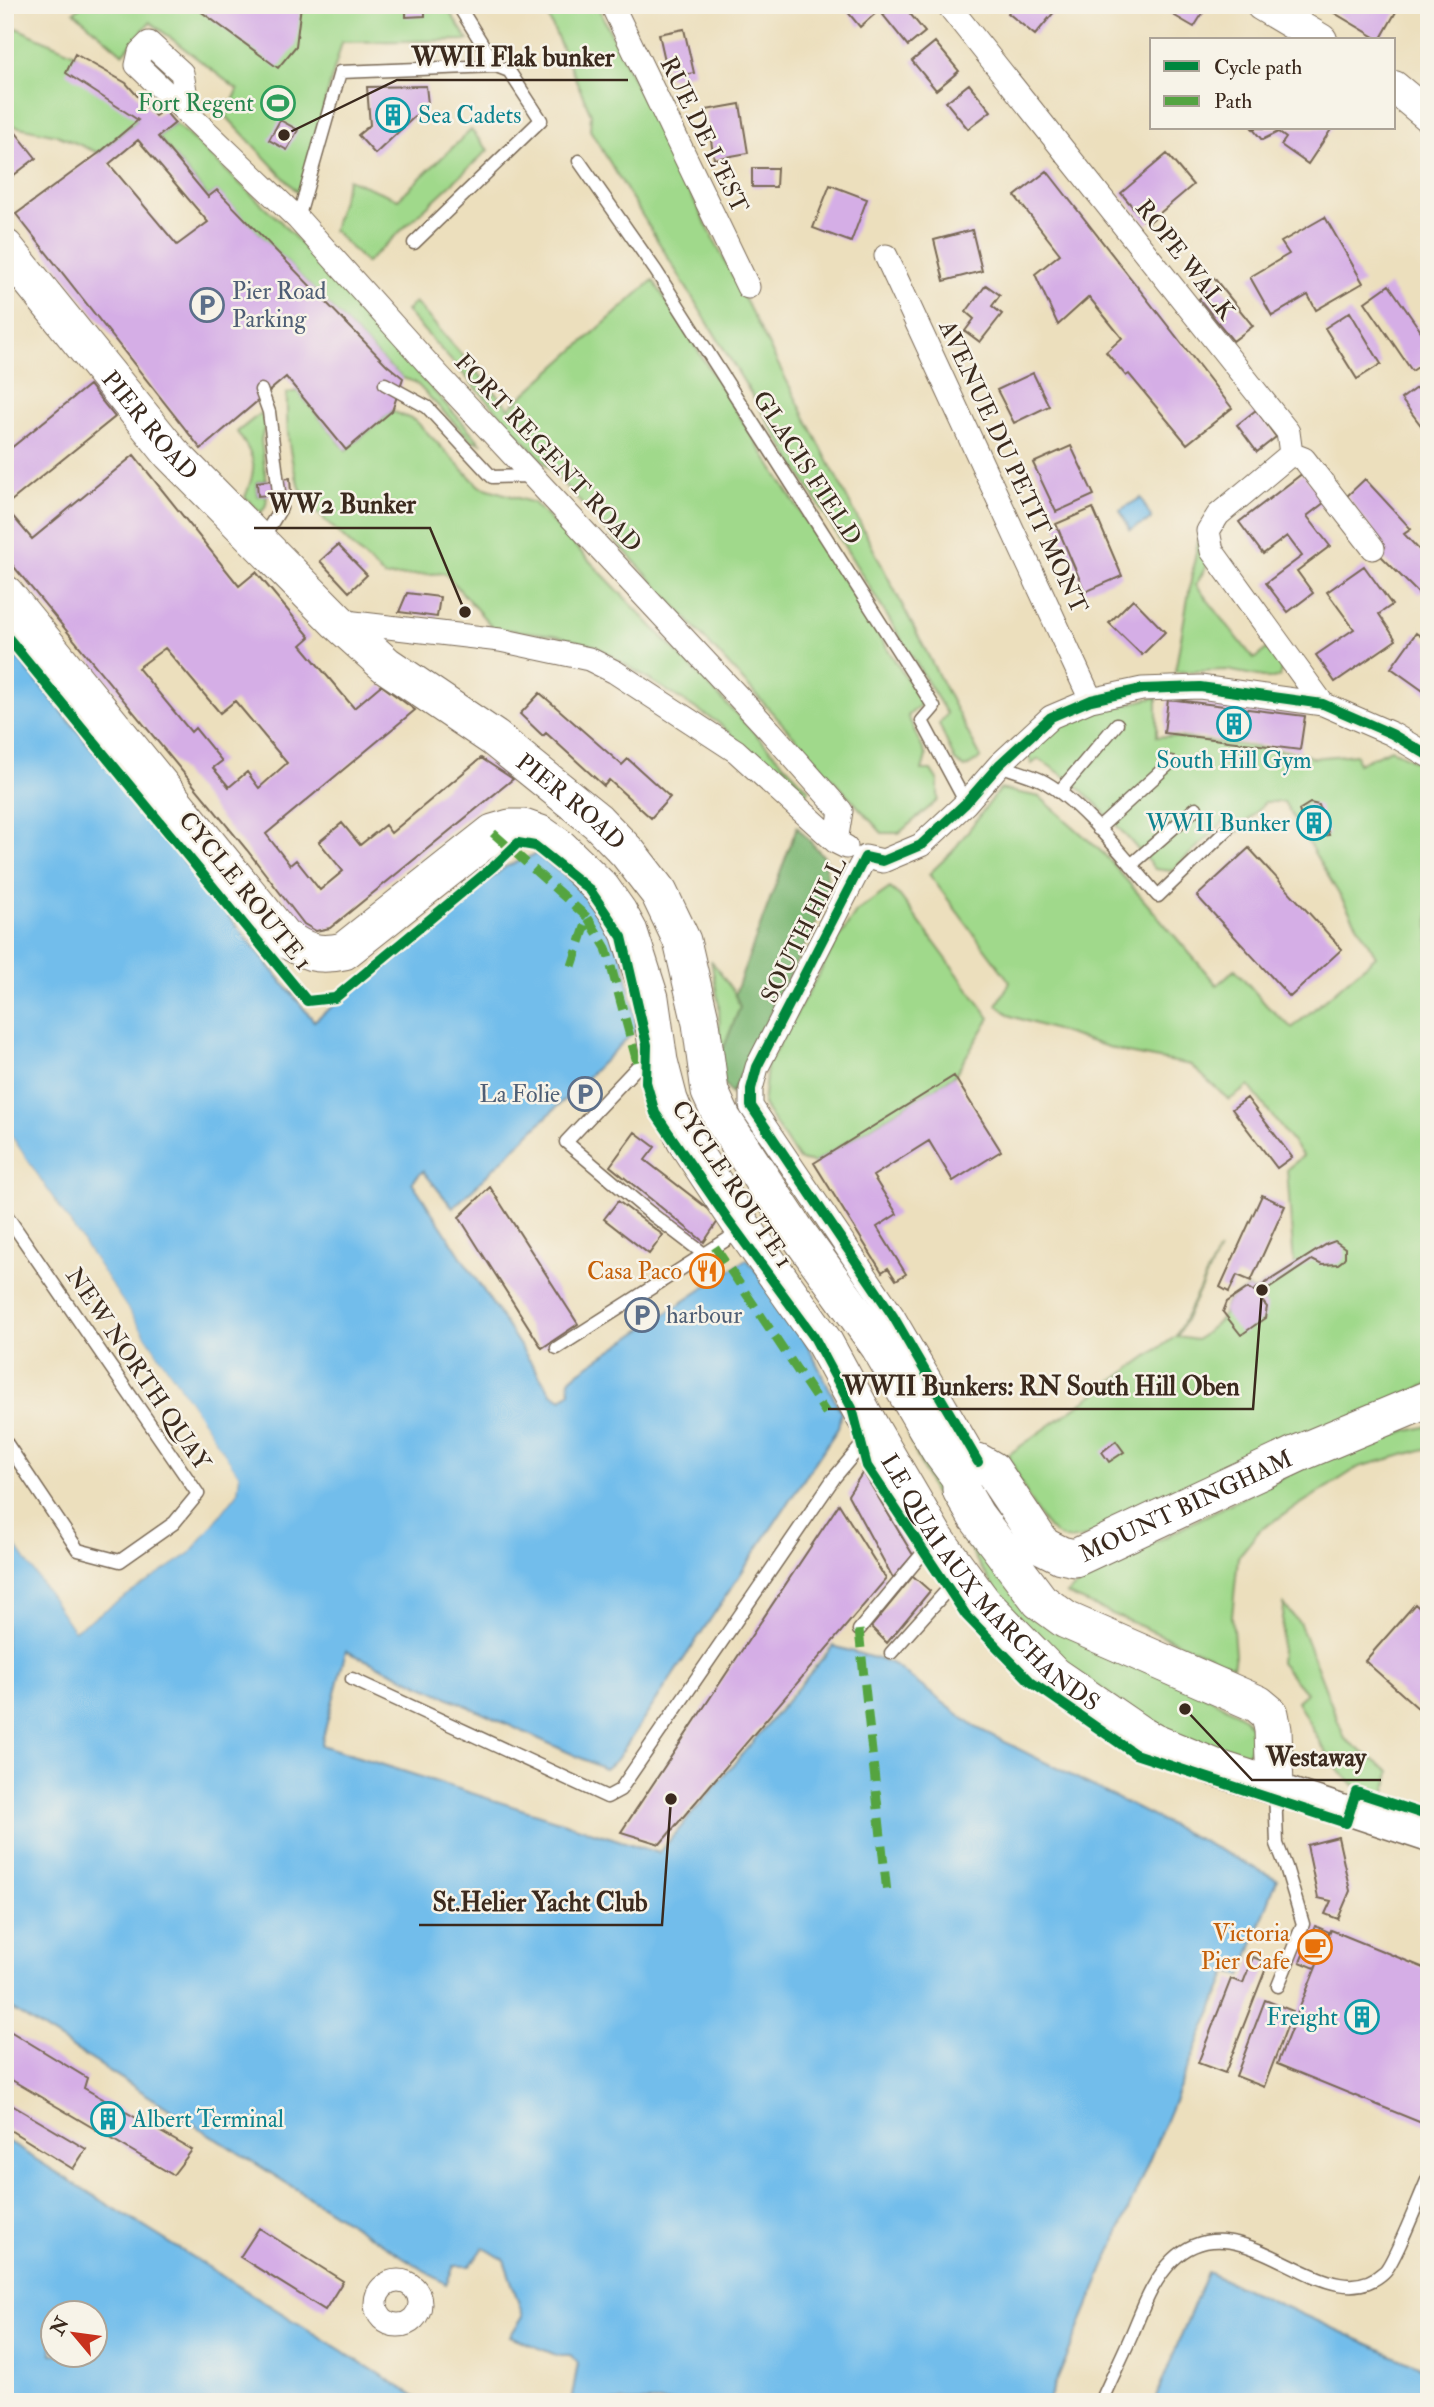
<svg xmlns="http://www.w3.org/2000/svg" width="1434" height="2407" viewBox="0 0 1434 2407" font-family="'IM FELL Double Pica',serif">
<style>
.green{fill:#a0d98b;stroke:#6e8254;stroke-width:2}
.forest{fill:#80b977;stroke:#5e724a;stroke-width:2}
.water{fill:#72bdeb;stroke:#567484;stroke-width:2;fill-rule:evenodd}
.pier{fill:#ecdfbd}
.building{fill:#d5aee6;fill-rule:evenodd}
.lines{fill:none;stroke-linecap:round;stroke-linejoin:round}
.service-casing{stroke:#796956;stroke-width:15}
.minor-casing{stroke:#796956;stroke-width:25}
.tertiary-casing{stroke:#796956;stroke-width:31}
.secondary-casing{stroke:#796956;stroke-width:34}
.primary-casing{stroke:#796956;stroke-width:39}
.service{stroke:#fff;stroke-width:12}
.minor{stroke:#fff;stroke-width:23}
.tertiary{stroke:#fff;stroke-width:28}
.secondary{stroke:#fff;stroke-width:32}
.primary{stroke:#fff;stroke-width:37}
.quiet{stroke:#54a441;stroke-width:9;stroke-dasharray:18 9;stroke-linecap:butt}
.cycleway-casing{stroke:#f7f3e8;stroke-width:15}
.cycleway{stroke:#00873e;stroke-width:10}
.labels{text-anchor:middle;dominant-baseline:central;stroke-width:5;stroke-linejoin:round;paint-order:stroke}
.leisure-label{font-size:24px;fill:#27864d;stroke:#f7f3e8;text-anchor:end}
.culture-label{font-size:24px;fill:#0d838f;stroke:#f7f3e8;text-anchor:start}
.street-label{font-size:24px;fill:#3b2a1e;stroke:#f7f3e8}
.service-label{font-size:24px;fill:#4e5e75;stroke:#f7f3e8;text-anchor:start}
.food-label{font-size:24px;fill:#c56008;stroke:#f7f3e8;text-anchor:end}
.leader{fill:none;stroke:#3b2a1e;stroke-width:2.5}
.callout-dot{fill:#3b2a1e;stroke:#f7f3e8;stroke-width:2.5}
.callout-label{font-size:26px;text-anchor:middle;font-weight:bold;fill:#3b2a1e;stroke:#f7f3e8;stroke-width:5;stroke-linejoin:round;paint-order:stroke}
</style>
<rect width="100%" height="100%" fill="#f7f3e8"/>
<filter id="ink" filterUnits="userSpaceOnUse"><feTurbulence type="fractalNoise" baseFrequency=".0143" numOctaves="2"/><feDisplacementMap in="SourceGraphic" scale="14" xChannelSelector="R" yChannelSelector="G"/><feConvolveMatrix kernelMatrix="1 2 1 2 8 2 1 2 1" color-interpolation-filters="sRGB"/></filter>
<filter id="wash" filterUnits="userSpaceOnUse"><feTurbulence type="fractalNoise" baseFrequency=".00686" numOctaves="4" result="noise"/><feDisplacementMap in="SourceGraphic" scale="28" xChannelSelector="R" yChannelSelector="G"/><feGaussianBlur stdDeviation="1.57" result="paint"/><feColorMatrix in="noise" values="0 0 0 0 0 0 0 0 0 0 0 0 0 0 0 0 0 1.4 0 .05"/><feComposite in="paint" operator="in"/></filter>
<g filter="url(#wash)">
<rect width="100%" height="100%" fill="#ecdfbd"/>
<path class="green" d="M82,5H445L468,40L342,42L299,194L226,116L238,90L150,22L123,54L74,12Z
M543,5H597L673,160L981,758L965,768L955,761L939,724L947,714L590,130L591,114Z
M5,23L75,54L138,120L99,153L57,135L5,124Z
M175,123L280,221L481,443L471,440L415,382L403,378L387,365L217,191L208,197L158,137Z
M471,130L488,150L366,263L333,230L348,179L398,199Z
M653,280L922,703L908,716L926,756L922,770H931L938,781V800L899,833H882L406,311L415,302L509,408Z
M298,391L346,450L392,411L416,421L479,486L534,503L809,790L804,798L717,722L596,646L554,635L493,628L445,573L385,577L307,503C289,469 286,431 287,393Z
M261,413L265,424L261,440L266,480L257,482L258,496L267,495L266,505L261,513L245,497C258,466 256,459 237,432Z
M1200,529L1207,565L1196,585L1254,659L1269,647L1283,661L1280,676L1273,679L1227,670L1175,672Z
M1157,697V737L1169,736L1300,753L1313,758L1356,754L1358,764L1391,749L1429,768V1384L1083,1538C1078,1539 1071,1540 1066,1539C1041,1535 1019,1476 1008,1455L1176,1336L1219,1250L1177,1337L1197,1340L1221,1319L1227,1302L1248,1288L1254,1291L1294,1266L1287,1169L1303,1156L1249,1086L1229,1100L1191,1065L1127,1053L1011,1016L997,1005L1010,982L929,874L952,852L1000,789L1040,797L1104,854L1217,985L1235,969L1267,1006L1292,1028L1376,956L1284,802H1265L1238,832L1226,820L1172,871L1155,869C1119,828 1086,786 1038,759L1032,764L1027,753L1046,733L1092,712Z
M890,888L900,896L990,1018L954,1076L814,1163L799,1160L763,1105L767,1066L836,943L856,912Z
M711,960L735,994L740,1007L720,1057L719,1005Z
M1429,1426V1448L1359,1467L1260,1530L1238,1557L1232,1616L1235,1655L1233,1666L1066,1594L1093,1575L1201,1518L1333,1453L1374,1439Z
M907,1433L934,1477L1005,1580L1245,1718C1255,1731 1255,1740 1247,1754L1235,1757L1173,1739L1055,1657L1007,1608L933,1492Z
M1284,1605L1300,1624L1345,1739L1390,1772L1385,1796C1376,1793 1366,1791 1358,1787C1335,1776 1310,1724 1297,1701L1306,1693L1280,1663Z"/>
<path class="forest" d="M797,827L825,858L827,880L821,913L731,1094L720,1076V1057L740,1007L735,994Z"/>
<path class="water" d="M1141,498L1152,519L1130,530L1120,510Z
M5,642L314,1021L505,867L536,854L575,884L621,946L637,1029L453,1208L423,1171L412,1182L551,1393L562,1399L570,1392L569,1380L580,1371L747,1259L799,1328L841,1412L838,1428L617,1759L605,1769L346,1651L321,1745L659,1853L833,1646L891,1663L975,1727L1277,1879L1241,1976L1228,1972L1048,2402H571L578,2363L570,2355H556L510,2336L523,2316L504,2260L483,2247L470,2266H454L446,2284L5,2005V1529L74,1630L190,1553L237,1493L239,1476L5,1127Z
M5,2140L424,2402H5ZM52,2312H94V2354H52Z
M1207,2272L1429,2371V2402H1154Z"/>
<path class="pier" d="M5,1127L239,1475L237,1493L190,1553L74,1630L5,1529V1525L75,1625L188,1550L234,1492L236,1476L5,1133Z"/>
<g id="blocks">
<path class="building" d="M192,5H301L296,46L278,68Z
M406,5H425V16L406,17Z
M842,5H885L860,27Z
M895,5H903L925,32L908,46L883,15Z
M1014,5H1060L1035,35L1008,13Z
M1156,5H1208L1194,27Z
M1321,5H1389L1397,10L1380,40Z
M684,29L694,73L669,78L659,34Z
M935,42L959,71L936,90L912,61Z
M75,54L126,83L155,116L164,110L175,123L158,137L208,197L217,190L387,365L403,378L392,411L346,450L286,377L201,449L16,214L99,153L138,120L66,73ZM138,140L208,222L177,245L109,164Z
M969,84L991,111L968,129L946,102Z
M426,86L428,104L375,154L358,135L370,125L367,87Z
M740,104L748,153L714,159L706,110Z
M280,120L298,130L287,150L269,140Z
M1252,128H1332L1308,164L1281,145L1286,138L1278,132L1262,140Z
M13,129L36,158L5,182V135Z
M1167,154L1193,185L1147,224L1121,193Z
M752,168H777L776,187H752Z
M1047,171L1232,408L1187,444L1129,374L1126,376L1106,352L1122,338L1089,297L1058,325L1035,274L1060,254L1015,196Z
M830,185L867,199L851,242L813,228Z
M1325,217L1363,283L1316,310L1308,295L1272,316L1250,277L1289,254L1281,242Z
M972,230L982,271L944,281L934,240Z
M1214,278L1253,326L1233,341L1199,299L1206,293L1202,288Z
M986,285L1000,295L992,306L1002,314L980,342L965,331L974,319L966,312Z
M1389,285L1429,343V360L1412,371L1365,302Z
M1350,312L1381,364L1357,379L1325,328Z
M1033,373L1049,406L1014,423L997,390Z
M1424,382L1429,388V436L1401,399Z
M89,385L115,417L5,506V453Z
M1256,410L1276,437L1257,452L1237,425Z
M1071,446L1094,495L1056,512L1033,463Z
M134,455L239,586L256,572L310,637L301,645L354,708L381,685L415,710L266,834L290,865L296,860L320,890L343,871L319,842L342,823L360,845L385,825L391,833L481,758L513,779L330,928L316,931L304,924L247,850L5,556V507L32,539ZM165,648L220,713L235,701L287,763L259,788L247,772L229,787L213,768L222,761L195,728L191,732L138,668Z
M1303,473L1325,502L1307,516L1330,546L1297,571L1313,593L1288,612L1266,583L1302,556L1287,536L1263,554L1239,522Z
M290,478L291,493L258,496L257,482Z
M1365,479L1411,529L1404,534L1429,560V588L1419,594L1379,554L1385,547L1347,496Z
M1093,508L1122,576L1085,592L1056,524Z
M338,545L367,575L349,592L320,561Z
M1364,566L1392,605L1379,614L1396,640L1335,682L1316,655L1354,629L1327,592Z
M407,593L440,597L437,617L399,612Z
M1133,599L1165,632L1142,655L1109,623Z
M1416,633L1429,642V695L1391,668Z
M540,693L622,765L628,759L670,797L651,818L609,780L604,786L546,733L543,736L520,714Z
M1168,699L1305,716L1300,750L1164,733Z
M1310,803L1319,805L1329,835L1308,839L1299,810Z
M1249,848L1342,949L1290,997L1197,896Z
M954,1076L1001,1151L953,1181L929,1141L873,1176L897,1214L877,1227L906,1274L896,1280L888,1268L882,1272L814,1163Z
M1247,1098L1292,1157L1277,1168L1232,1109Z
M635,1132L655,1147L645,1160L720,1218L704,1242L610,1166Z
M490,1187L578,1324L542,1348L459,1217Z
M1262,1195L1285,1206L1251,1281L1237,1275L1229,1292L1220,1287Z
M618,1201L663,1235L649,1254L604,1219Z
M1335,1241L1345,1248V1257L1342,1261L1338,1264L1322,1265L1312,1260L1258,1296L1267,1307L1265,1318L1241,1335L1223,1312L1227,1302L1248,1288L1253,1291L1327,1244Z
M1116,1441L1124,1452L1109,1462L1102,1452Z
M863,1472L913,1555L893,1578L848,1495Z
M839,1504L886,1579L660,1844L621,1832Z
M913,1576L930,1591L887,1643L871,1627Z
M1415,1604L1429,1617V1718L1365,1661Z
M1338,1837L1350,1891L1338,1919L1325,1914L1331,1901L1318,1898L1307,1845Z
M1315,1926L1329,1932L1315,1968L1300,1962Z
M1331,1930L1429,1970V2126L1277,2064Z
M1253,1957L1268,1963L1225,2073L1198,2063L1231,1979L1243,1983Z
M1265,2000L1293,2011L1264,2087L1236,2076Z
M5,2028L87,2078L84,2088L192,2150L173,2175L5,2076Z
M5,2101L86,2149L73,2169L5,2127Z
M259,2228L343,2281L325,2310L240,2257Z"/>
</g>
</g>
<g filter="url(#ink)">
<use href="#blocks" fill-opacity="0" stroke="#796956" stroke-width="2"/>
<g class="lines">
<g class="service-casing">
<path id="service" d="M579,161L656,271L934,707L922,721L966,803
M298,219L340,72L496,66L458,5
M414,243L541,120L509,71L496,66
M385,384L427,407L492,477L533,476
M261,390L269,412L281,508L262,539
M999,765C1013,770 1028,774 1041,780C1078,798 1129,863 1158,896L1227,830
M1059,792L1117,724
M1098,829L1171,762
M1131,865L1196,808
M656,1061L638,1066L566,1142L649,1212L704,1254
M5,1213L198,1494L174,1523L120,1561L78,1550L5,1441
M557,1348L742,1230
M859,1630L932,1542
M891,1653L958,1578
M352,1679L607,1797L620,1790L834,1478L871,1434
M1275,1789L1277,1844L1286,1867L1303,1924L1278,1986
M1101,2402C1111,2379 1122,2357 1132,2334C1143,2308 1152,2281 1173,2260C1241,2193 1326,2326 1384,2272C1394,2264 1421,2193 1429,2176"/>
</g>
<g class="minor-casing">
<path id="minor" d="M612,5L748,287
M948,5L1288,432L1291,454L1304,459L1373,548
M189,115L182,73L149,43L140,52L137,65L298,219L430,366L770,731L841,811L836,842
M886,256L1091,700
M1291,454L1218,515L1208,531L1212,551L1323,704
M337,621L500,640L589,659L615,672L736,751L836,842L846,847
M978,1462L893,1316L751,1106V1089L757,1067L865,857L883,861L921,845L966,803L999,765L1051,717L1091,700L1142,689L1200,687L1323,704L1392,734L1429,756
M376 2303a22 22 0 1 1 44 0a22 22 0 1 1-44 0Z"/>
</g>
<g class="tertiary-casing">
<path id="tertiary" d="M1275,1787L1429,1838"/>
</g>
<g class="secondary-casing">
<path id="secondary" d="M1262,5L1321,40
M1394,87L1429,116"/>
</g>
<g class="primary-casing">
<g id="primary">
<path id="s1" d="M5,248L171,453L337,621L386,665L494,738L597,821L628,853L659,893L682,941L701,1023L710,1092L723,1120L794,1228L879,1346L939,1449L961,1479"/>
<path id="s2" d="M5,594L283,937C306,952 317,957 344,951L493,833L510,828H523L540,834L560,848L601,888L618,912L629,932L650,998L659,1061L669,1100L685,1140L744,1229L824,1342L873,1432L935,1538L983,1603L1053,1675L1139,1734L1153,1742L1216,1768L1275,1787L1273,1730L1270,1714L1258,1704L1066,1620L1040,1601L976,1516L961,1490V1479L966,1466L978,1462L992,1470L1043,1546L1061,1555L1075,1558L1297,1454L1429,1399"/>
</g>
</g>
<use href="#service" class="service"/>
<use href="#minor" class="minor"/>
<use href="#tertiary" class="tertiary"/>
<use href="#secondary" class="secondary"/>
<use href="#primary" class="primary"/>
<path class="quiet" d="M493,833L588,918L572,966
M588,918L606,948L638,1066
M715,1247L826,1413
M859,1630L887,1893"/>
<g class="cycleway-casing">
<path id="cycleway" d="M5,634L307,1001L335,998L494,866L518,843L535,846L590,890L622,937L647,1045L646,1082L655,1113L729,1221L814,1337L852,1408L867,1466L966,1615L1031,1682L1135,1754L1346,1823L1356,1792L1429,1816
M978,1462L893,1316L751,1106V1089L757,1067L865,857L883,861L921,845L966,803L999,765L1051,717L1091,700L1142,689L1200,687L1323,704L1392,734L1429,756"/>
</g>
<use href="#cycleway" class="cycleway"/>
</g>
</g>
<defs>
<g id="stadium-ring" transform="scale(1.75)"><circle r="9.5" fill="#f7f3e8" stroke="#2e9e5b" stroke-width="1.5"/><path d="M0-5a6.5 5 0 1 0 0 10a6.5 5 0 1 0 0-10ZM-3.5-1.8h7v3.6h-7Z" fill="#2e9e5b"/></g>
<g id="building-ring" transform="scale(1.75)"><circle r="9.5" fill="#f7f3e8" stroke="#0f9aa8" stroke-width="1.5"/><path d="M-4-6H4V6H1V3H-1V6H-4ZM-2.5-4.3h1.7v1.8h-1.7ZM.8-4.3h1.7v1.8H.8ZM-2.5-1h1.7V.8h-1.7ZM.8-1h1.7V.8H.8Z" fill="#0f9aa8"/></g>
<g id="parking-ring" transform="scale(1.75)"><circle r="9.5" fill="#f7f3e8" stroke="#5c6f8a" stroke-width="1.5"/><path d="M-3.5-5.5H1a3.5 3.5 0 0 1 0 7H-1V5.5H-3.5ZM-1-3.4V-.6H.8a1.4 1.4 0 0 0 0-2.8Z" fill="#5c6f8a"/></g>
<g id="restaurant-ring" transform="scale(1.75)"><circle r="9.5" fill="#f7f3e8" stroke="#e8710a" stroke-width="1.5"/><path d="M-5-6h1v4h1v-4h1v4h1v-4h1v5L-1.5 .5V6h-2V.5L-5-1ZM5-6V6H3V1.5H1.5Q1.5-4 5-6Z" fill="#e8710a"/></g>
<g id="cafe-ring" transform="scale(1.75)"><circle r="9.5" fill="#f7f3e8" stroke="#e8710a" stroke-width="1.5"/><path d="M-5.5-4.5H6V0H3Q3 3.5 0 3.5H-2.5Q-5.5 3.5-5.5 0ZM3-3.2v2h1.7v-2ZM-6 4.5H4V6H-6Z" fill="#e8710a"/></g>
</defs>
<g fill-rule="evenodd">
<use href="#stadium-ring" x="278" y="103"/>
<use href="#building-ring" x="393" y="115"/>
<use href="#parking-ring" x="207" y="305"/>
<use href="#building-ring" x="1234" y="724"/>
<use href="#building-ring" x="1314" y="823"/>
<use href="#parking-ring" x="585" y="1094"/>
<use href="#restaurant-ring" x="707" y="1271"/>
<use href="#parking-ring" x="642" y="1315"/>
<use href="#cafe-ring" x="1315" y="1947"/>
<use href="#building-ring" x="1362" y="2017"/>
<use href="#building-ring" x="108" y="2119"/>
</g>
<g class="labels">
<g class="leisure-label">
<text x="254" y="103">Fort Regent</text>
</g>
<g class="culture-label">
<text x="418" y="115">Sea Cadets</text>
<text x="1234" y="760" text-anchor="middle">South Hill Gym</text>
<text x="1290" y="823" text-anchor="end">WWII Bunker</text>
<text x="1338" y="2017" text-anchor="end">Freight</text>
<text x="132" y="2119">Albert Terminal</text>
</g>
<g class="street-label">
<text transform="translate(704 135) rotate(64)">RUE DE L'EST</text>
<text transform="translate(1185 260) rotate(52)">ROPE WALK</text>
<text stroke="none"><textPath href="#s1" startOffset="229">PIER ROAD</textPath></text>
<text transform="translate(548 453) rotate(47)">FORT REGENT ROAD</text>
<text transform="translate(1013 467) rotate(65)">AVENUE DU PETIT MONT</text>
<text transform="translate(807 468) rotate(57)">GLACIS FIELD</text>
<text stroke="none"><textPath href="#s1" startOffset="796">PIER ROAD</textPath></text>
<text transform="translate(245 891) rotate(51)">CYCLE ROUTE 1</text>
<text transform="translate(804 930) rotate(-63)">SOUTH HILL</text>
<text transform="translate(732 1184) rotate(56)">CYCLE ROUTE 1</text>
<text transform="translate(138 1369) rotate(56)">NEW NORTH QUAY</text>
<text stroke="none"><textPath href="#s2" startOffset="2767">MOUNT BINGHAM</textPath></text>
<text stroke="none"><textPath href="#s2" startOffset="1636">LE QUAI AUX MARCHANDS</textPath></text>
</g>
<g class="service-label">
<text x="232" y="291">Pier Road<tspan x="232" dy="28">Parking</tspan></text>
<text x="560" y="1094" text-anchor="end">La Folie</text>
<text x="666" y="1315">harbour</text>
</g>
<g class="food-label">
<text x="682" y="1271">Casa Paco</text>
<text x="1290" y="1933">Victoria<tspan x="1290" dy="28">Pier Cafe</tspan></text>
</g>
</g>
<path class="leader" d="M284 135L397 80H628M465 612L430 528H254M1262 1290L1253 1409H828M1185 1709L1252 1780H1381M671 1799L662 1925H419"/>
<g class="callout-dot">
<circle cx="284" cy="135" r="7"/>
<circle cx="465" cy="612" r="7"/>
<circle cx="1262" cy="1290" r="7"/>
<circle cx="1185" cy="1709" r="7"/>
<circle cx="671" cy="1799" r="7"/>
</g>
<g class="callout-label">
<text x="513" y="66">WWII Flak bunker</text>
<text x="342" y="513">WW2 Bunker</text>
<text x="1041" y="1395">WWII Bunkers: RN South Hill Oben</text>
<text x="1316" y="1766">Westaway</text>
<text x="540" y="1911">St.Helier Yacht Club</text>
</g>
<rect width="1434" height="2407" fill="none" stroke="#f7f3e8" stroke-width="28"/>
<rect x="1150" y="38" width="245" height="91" fill="#f7f3e8" stroke="#aca397" stroke-width="2"/>
<rect x="1164" y="61" width="35" height="10" fill="#00873e" stroke="#aca397" stroke-width="2"/>
<text x="1214" y="74" font-size="21" fill="#3b2a1e">Cycle path</text>
<rect x="1164" y="96" width="35" height="10" fill="#54a441" stroke="#aca397" stroke-width="2"/>
<text x="1214" y="108" font-size="21" fill="#3b2a1e">Path</text>
<g transform="translate(74 2334) rotate(299)"><circle r="33" fill="#f7f3e8" stroke="#aca397" stroke-width="2"/>
<path d="M0-5L12 26L0 18L-12 26Z" fill="#c8321e"/>
<text y="-10" font-size="19" font-weight="bold" text-anchor="middle" fill="#3b2a1e">N</text>
</g>
</svg>
